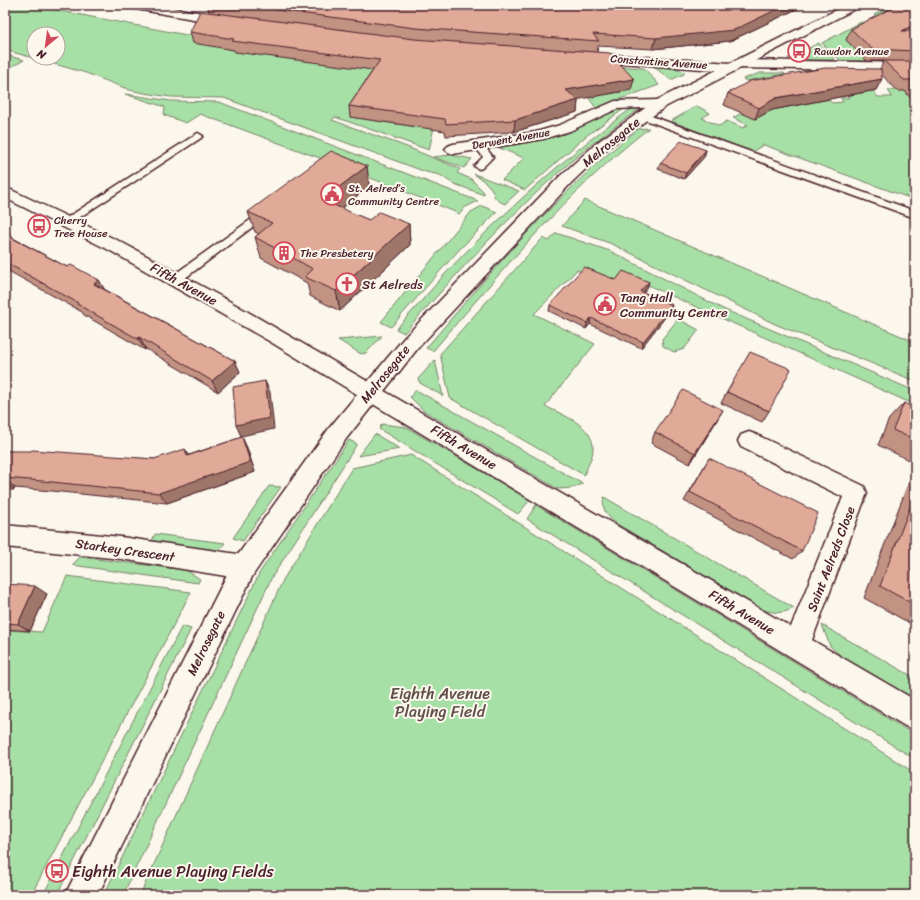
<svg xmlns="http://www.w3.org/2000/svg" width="920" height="900" viewBox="0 0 920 900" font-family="Sriracha,sans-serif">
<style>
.green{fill:#a7e0a6;stroke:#788068;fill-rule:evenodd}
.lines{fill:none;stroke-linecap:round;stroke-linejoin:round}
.lane-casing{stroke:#4a1f2b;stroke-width:3}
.street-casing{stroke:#4a1f2b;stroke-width:3}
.secondary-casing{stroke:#4a1f2b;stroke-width:3}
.lane{fill:#fbf7ec;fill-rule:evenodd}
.street{fill:#fbf7ec;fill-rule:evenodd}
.secondary{fill:#fbf7ec;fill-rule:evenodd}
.wall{fill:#c29283;stroke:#4a1f2b}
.shaded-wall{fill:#9e776a;stroke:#4a1f2b}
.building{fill:#e1aa98;stroke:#4a1f2b}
.labels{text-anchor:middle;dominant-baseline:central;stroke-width:4;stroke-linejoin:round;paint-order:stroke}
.far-poi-label{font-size:11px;fill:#4a1f2b;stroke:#fbf7ec;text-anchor:start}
.far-street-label{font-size:11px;fill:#4a1f2b;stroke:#fbf7ec}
.street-label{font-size:13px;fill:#4a1f2b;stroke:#fbf7ec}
.poi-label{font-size:13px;fill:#4a1f2b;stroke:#fbf7ec;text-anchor:start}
.near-park-label{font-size:16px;fill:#614f4a;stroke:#fbf7ec}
.near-poi-label{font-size:16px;fill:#4a1f2b;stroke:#fbf7ec;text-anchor:start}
</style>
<rect width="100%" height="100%" fill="#fbf7ec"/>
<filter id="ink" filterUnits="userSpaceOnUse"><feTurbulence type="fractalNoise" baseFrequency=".025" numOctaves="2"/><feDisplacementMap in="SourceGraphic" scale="8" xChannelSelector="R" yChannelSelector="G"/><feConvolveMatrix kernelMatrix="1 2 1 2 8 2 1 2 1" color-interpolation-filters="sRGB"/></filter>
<g filter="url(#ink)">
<path class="green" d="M5,5H29L192,36L644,68L659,85L596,108L588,97L435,123L429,150L335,117L332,120L407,147L460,169L457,173L471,179L484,192V195L452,183L440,175L426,172L224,98L171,97L144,93L130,90L86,73L5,50ZM34,34H58V58H34ZM424,115L417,127L350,117Z
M893,5H915V61H841L822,43L861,22L873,27L886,20L874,15Z
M819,43L835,60H790L788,58Z
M5,55L24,60L5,70Z
M654,67L678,69L684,72V74L671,80Z
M760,73H783L785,74L746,81L743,79Z
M888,90L915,91V200L764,145L751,152L671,121L697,106L710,113L702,118L719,126L727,121L743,128L748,125L733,118L745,111L754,114L821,91L832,103L843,102L841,98H849L846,93L873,91L878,97H892Z
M125,94L171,101L219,102L478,201L464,208L460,214L336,164L200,114L186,123L164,115L165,107Z
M628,106L586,136L525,190L502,180L524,158L497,147C525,144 552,139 577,128C595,120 609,109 628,106Z
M635,106H644C552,167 477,251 404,333L396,329C419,305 440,278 463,255C517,201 573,150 635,106Z
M649,128C567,192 500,273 433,351L426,348C492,271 558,192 638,129Z
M451,155L472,159L464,168L433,157Z
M474,174L519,191L505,204C490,197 497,197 490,187C486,182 479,178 474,174Z
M585,200L915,342V381L775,324L612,244L562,226Z
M482,206L497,212L457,252L391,327L381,322L471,212Z
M556,233L610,251L723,309L915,391V405L623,274L614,286L577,270L534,314L595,344L545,406C562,415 594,425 593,449C593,457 587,467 584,475L450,398L440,354L543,238L549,241Z
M678,319L699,330L684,349L674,352L663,346L662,339Z
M382,336L366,353L361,354L338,340Z
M435,360L443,396L420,383L418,379Z
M416,390L583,484L572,488L558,489L424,411L410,397Z
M382,424L406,427L530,500L518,514L379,429Z
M375,434L400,449L358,456Z
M349,440L357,444L272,577L123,895H104L260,572Z
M411,455L915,773V895H140L283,580L352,468Z
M269,486L281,487L243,541L233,538Z
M604,497L794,608C783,614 775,613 763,610L617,524C607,516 601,510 604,497Z
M536,505L915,735V759L527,519Z
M155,534L225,543L220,549L213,551L151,543Z
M80,557L186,570L200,579L198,583L72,565Z
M67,576L191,592L31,895H5V630L42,632Z
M822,625L915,678V699L842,657L830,646Z
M182,626L191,629L57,895H43Z"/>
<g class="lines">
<g class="lane-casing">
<path id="lane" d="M643,113L915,211V218L640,118L638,116Z
M198,133L203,136L201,138L71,223L67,224L62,221Z
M479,142L482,143L493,157L482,168L479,169L474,166L483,157L474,145Z
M267,208L271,209L272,211L271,213L180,282H172L170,279L172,276Z"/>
</g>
<g class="street-casing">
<path id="street" d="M130,5H156L227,17L233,21L227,25L136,9Z
M585,53L731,63L737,60L915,63V71L736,68L730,71L580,60L579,57L580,54Z
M660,100L665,101L667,104L665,107L617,109L570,131L543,139L453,154L448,152L445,149L448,146L453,144L536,132L560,125L615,101Z
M5,187L121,242L229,301L791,627L843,497L741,447L738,441L741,435L749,432L757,435L864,486L867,493L812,640L915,700V730L905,726L269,341L109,250L5,198Z
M5,525L121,537L244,555L253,559L256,567L253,575L244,579L121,559L5,547Z"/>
</g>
<g class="secondary-casing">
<path id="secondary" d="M846,5H861L859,7L665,107L609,147L572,182L418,348L346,439L253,575L98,895H65L235,559L330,427L404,338L560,176L599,141L655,101Z"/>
</g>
<use href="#lane" class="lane"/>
<use href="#street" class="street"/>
<use href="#secondary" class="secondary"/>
</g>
<path class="wall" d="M207,5H805L730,41L653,49L598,46L597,52L631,90L577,99L578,100L577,112L514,132L446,136L445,131L350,117L349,106L373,70L235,52L234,50L193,43L190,32L209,12Z
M915,5V99H911L905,91H897L882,75L876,90L772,110L755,119L724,105L728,93L880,69L884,61H867L846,40L851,29L900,6Z
M706,150L704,157L684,179L658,169L660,163Z
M367,166L369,186L341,209L369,220L409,224L410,245L340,311L310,296L307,283L261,258L255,237L259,234L255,232L248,212Z
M5,229L13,238L67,267L99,280L104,289L235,361L240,372L218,392L146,349L145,350L84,315L82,312L5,269Z
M616,280L649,282L647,288L643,292L672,305L670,311L641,348L590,324L586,329L549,311L550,305Z
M727,392L769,411L762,422L721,403Z
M904,403L915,408V463L878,445L889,419Z
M717,420L690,464L651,443L655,432Z
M242,437L247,448L255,472L167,503L52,491L15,488L14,490H5V451L154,459L189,455Z
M709,458L802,551L793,559L684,501Z
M915,466V626L864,598Z
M5,584L47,594L30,631L5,629Z"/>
<path class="shaded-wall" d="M786,5H805L730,41L653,49L656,38Z
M915,24V32L902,31Z
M634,79L631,90L564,102L566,90Z
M882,79L876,90L772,110L755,119L759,108L776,98Z
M578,100L577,112L514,132L515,120Z
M706,150L704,157L684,179L686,173Z
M367,166L369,186L326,221L322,200Z
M409,224L410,245L340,311L336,291Z
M7,230L15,242L5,249V231Z
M99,280L106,292L94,284Z
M649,282L647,288L639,297L640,291Z
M672,305L670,311L641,348L643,342Z
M591,318L590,324L586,329L587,323Z
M139,337L146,349L145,350L138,339Z
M235,361L240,372L218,392L212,381Z
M265,381L270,392L274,429L241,436L236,425Z
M723,410L717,420L690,464L695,453Z
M242,437L247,448L255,472L167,503L159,493Z
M185,449L192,459L187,456Z
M5,479L15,488L14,490L5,482Z
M35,586L47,594L30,631L18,624Z"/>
<path class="building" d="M238,5H786L734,30L656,38L593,34L599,41L415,28Z
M898,5L900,6L902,5H915V24L902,31H915V51L872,49L851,29Z
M200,11L414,39L610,53L634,79L566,90L578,100L515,120L446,124L445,119L349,106L380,60L232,41L234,39L190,32Z
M884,61H915V84L912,80H904Z
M825,68L881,69L882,79L776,98L759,108L728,93L750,81Z
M681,141L706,150L686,173L660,163Z
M331,151L367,166L322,200L369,220L379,212L409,224L336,291L305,277L313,269L255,237L272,223L248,212Z
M8,236L67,267L71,265L99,280L94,284L235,361L212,381L139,337L138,339L77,304L78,303L5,262V238Z
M584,267L616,280L623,271L649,282L640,291L672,305L643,342L591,318L587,323L550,305Z
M750,352L791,369L769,411L727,392Z
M265,381L270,418L236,425L233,387Z
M683,390L723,410L695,453L655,432Z
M904,403L915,408V440L893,430Z
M242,437L250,462L159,493L42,481L5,478V451H31L32,450L154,459L185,449L187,456Z
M709,458L818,513L802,551L690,492Z
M915,494V605L880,586Z
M5,584L35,586L18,624L5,623Z"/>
</g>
<defs>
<g id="bus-ring" transform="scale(1.15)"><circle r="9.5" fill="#fbf7ec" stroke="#d1495b" stroke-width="1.5"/><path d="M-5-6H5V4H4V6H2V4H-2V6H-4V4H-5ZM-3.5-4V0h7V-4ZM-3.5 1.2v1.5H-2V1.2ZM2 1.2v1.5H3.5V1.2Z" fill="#d1495b"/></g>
<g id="civic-ring" transform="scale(1.15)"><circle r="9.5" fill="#fbf7ec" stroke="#d1495b" stroke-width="1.5"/><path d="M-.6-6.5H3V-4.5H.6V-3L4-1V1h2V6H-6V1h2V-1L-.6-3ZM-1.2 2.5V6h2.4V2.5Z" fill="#d1495b"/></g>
<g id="building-ring" transform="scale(1.15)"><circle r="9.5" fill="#fbf7ec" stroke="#d1495b" stroke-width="1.5"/><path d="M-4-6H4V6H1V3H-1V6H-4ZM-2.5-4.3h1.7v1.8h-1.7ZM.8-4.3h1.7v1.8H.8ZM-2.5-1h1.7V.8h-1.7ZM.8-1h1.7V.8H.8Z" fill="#d1495b"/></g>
<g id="church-ring" transform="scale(1.15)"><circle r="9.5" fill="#fbf7ec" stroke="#d1495b" stroke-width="1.5"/><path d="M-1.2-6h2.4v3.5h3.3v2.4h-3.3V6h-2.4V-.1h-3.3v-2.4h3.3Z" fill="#d1495b"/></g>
</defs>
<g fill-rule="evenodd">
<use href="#bus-ring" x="799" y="51"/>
<use href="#civic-ring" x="332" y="194"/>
<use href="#bus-ring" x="39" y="226"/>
<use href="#building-ring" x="284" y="253"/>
<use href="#church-ring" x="347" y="284"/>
<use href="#civic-ring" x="605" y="304"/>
<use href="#bus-ring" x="57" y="871"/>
</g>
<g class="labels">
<g class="far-poi-label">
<text x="814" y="51">Rawdon Avenue</text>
<text x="348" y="188">St. Aelred’s<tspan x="348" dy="13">Community Centre</tspan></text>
<text x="54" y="220">Cherry<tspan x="54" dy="13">Tree House</tspan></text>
<text x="300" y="253">The Presbetery</text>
</g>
<g class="far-street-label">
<text transform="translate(659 62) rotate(4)">Constantine Avenue</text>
<text transform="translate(511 139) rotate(-10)">Derwent Avenue</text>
</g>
<g class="street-label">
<text transform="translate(611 142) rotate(-39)">Melrosegate</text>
<text transform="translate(184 284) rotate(29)">Fifth Avenue</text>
<text transform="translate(385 374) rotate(-51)">Melrosegate</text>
<text transform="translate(464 447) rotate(31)">Fifth Avenue</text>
<text transform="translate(125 550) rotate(8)">Starkey Crescent</text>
<text transform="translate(831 559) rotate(-69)">Saint Aelreds Close</text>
<text transform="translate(742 612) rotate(31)">Fifth Avenue</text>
<text transform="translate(206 643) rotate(-64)">Melrosegate</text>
</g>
<g class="poi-label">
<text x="362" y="284">St Aelreds</text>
<text x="620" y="297">Tang Hall<tspan x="620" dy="15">Community Centre</tspan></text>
</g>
<g class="near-park-label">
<text x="440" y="693">Eighth Avenue<tspan x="440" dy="18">Playing Field</tspan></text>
</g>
<g class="near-poi-label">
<text x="72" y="871">Eighth Avenue Playing Fields</text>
</g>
</g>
<rect width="920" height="900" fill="none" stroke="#fbf7ec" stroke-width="20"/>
<rect x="10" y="10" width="900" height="880" fill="none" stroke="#4a1f2b" stroke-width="1.5" filter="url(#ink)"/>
<g transform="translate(46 46) rotate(209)"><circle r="19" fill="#fbf7ec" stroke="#b4a19f"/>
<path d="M0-3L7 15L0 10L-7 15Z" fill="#d1495b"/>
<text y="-6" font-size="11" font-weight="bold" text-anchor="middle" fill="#4a1f2b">N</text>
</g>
</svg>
